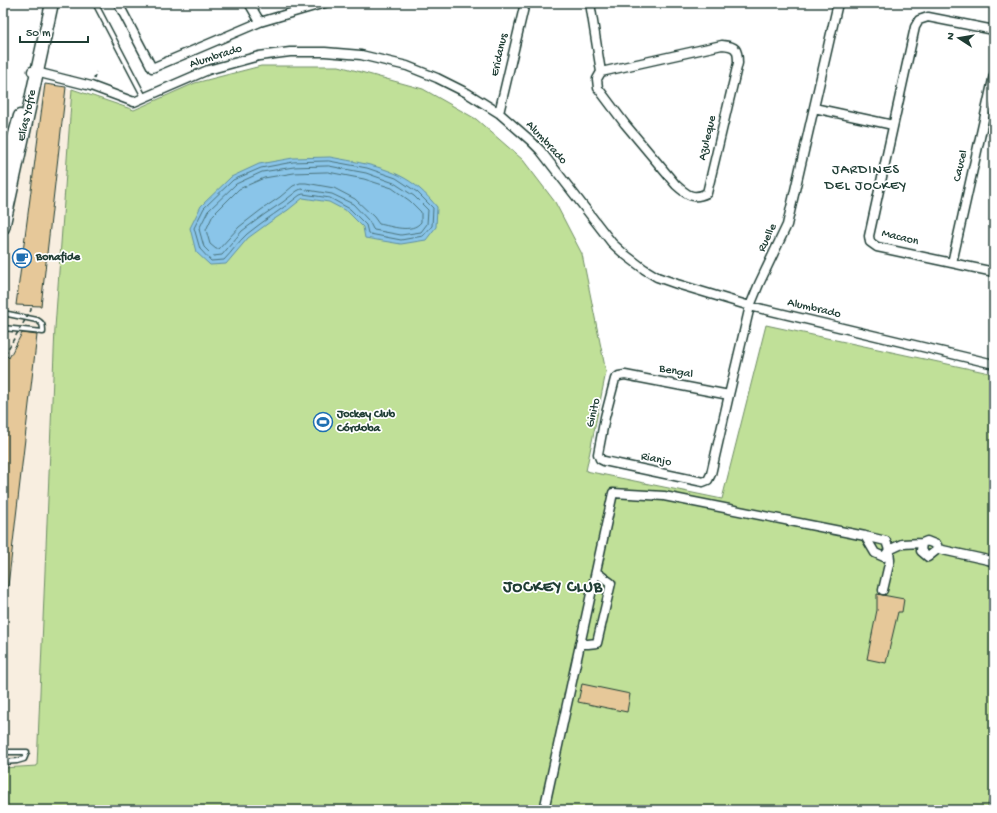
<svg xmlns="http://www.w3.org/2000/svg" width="997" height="813" viewBox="0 0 997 813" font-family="'Gochi Hand',sans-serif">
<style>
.built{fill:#f8eee0}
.green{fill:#c0e098;stroke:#708e66}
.water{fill:#8ac5e9;stroke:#5f8fa1}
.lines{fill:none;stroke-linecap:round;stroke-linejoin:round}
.shore{stroke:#4a737c;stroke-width:1}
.building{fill:#e6c899;stroke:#1f3d34}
.service-casing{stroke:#1f3d34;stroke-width:7}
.minor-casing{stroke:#1f3d34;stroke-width:11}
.secondary-casing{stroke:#1f3d34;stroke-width:15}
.path{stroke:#1f3d34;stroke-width:1.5;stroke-dasharray:4 3;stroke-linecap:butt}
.service{stroke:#fff;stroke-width:4}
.minor{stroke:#fff;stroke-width:8}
.secondary{stroke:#fff;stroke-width:12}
.path-bridge{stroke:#1f3d34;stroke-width:1.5;stroke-dasharray:4 3;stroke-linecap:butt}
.labels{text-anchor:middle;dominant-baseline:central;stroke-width:3.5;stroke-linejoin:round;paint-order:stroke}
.street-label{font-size:12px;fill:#1f3d34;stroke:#fff}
.poi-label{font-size:12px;font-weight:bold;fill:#1f3d34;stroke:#fff;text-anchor:start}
.quarter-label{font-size:14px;letter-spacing:1px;fill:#1f3d34;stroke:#fff}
.district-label{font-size:16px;font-weight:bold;letter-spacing:1px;fill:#1f3d34;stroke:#fff}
</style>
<rect width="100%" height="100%" fill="#fff"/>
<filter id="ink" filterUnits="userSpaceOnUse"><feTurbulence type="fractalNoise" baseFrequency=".025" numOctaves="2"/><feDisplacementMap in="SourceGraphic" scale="8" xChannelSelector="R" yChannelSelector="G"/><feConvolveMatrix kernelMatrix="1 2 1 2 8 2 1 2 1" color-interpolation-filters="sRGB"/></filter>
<g filter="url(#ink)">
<path class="built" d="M39,87L72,89L55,328L37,766L3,768V264Z"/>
<path class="green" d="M261,66H339L423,89L476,119L523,160L555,202L582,254L606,372L586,471L722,499L766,325L994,374V806L993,810H3V768L37,766L55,328L72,89L134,110L195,83Z"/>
<path class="water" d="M330,157C361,163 395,167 420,189C426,194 432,201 437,207L436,227L426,240L401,244L365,238L363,227L348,212L329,202L303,198L288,210L270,222L248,238L226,264L210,265L196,252L190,228L201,206L231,177L259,164L293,158Z"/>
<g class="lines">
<path class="shore" d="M329,161L367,168L396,178L417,192L433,208L432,226L423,236L401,240L370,234L368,233L366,225L350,209L330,198L303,194L300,195C283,209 264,220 247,234C238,242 232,252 224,260L211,261L200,249L194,228L204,208L233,180L261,168L293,162Z
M329,166L366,173L394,183L414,196L428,210L427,224L421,232L401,235L374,230L373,229L369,221L353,204L332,194L301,189L297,191L283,202L265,214L242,231L222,255L213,256L204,247L199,229L208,211L236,184L262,172L294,167Z
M328,172L364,179L392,188L410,201L421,212V222C412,234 391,226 379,224L374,217L355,199L334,188L306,183H300L293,186L280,197L261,210L239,227L219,249H216L210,244L206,230L213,215L239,189L264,178L294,173Z"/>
</g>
<path class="building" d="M45,84L66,87L41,306L16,305Z
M22,333L37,335L8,586H3V352L9,358Z
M877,594L904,599L902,612H898L886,663L867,659L877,610Z
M582,684L630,694L627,712L578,702Z"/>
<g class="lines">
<g class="service-casing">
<path id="service" d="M95,3L144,97
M3,313L37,320C43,323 43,326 43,332L3,328
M3,752H27L24,759L17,761L3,762"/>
</g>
<g class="minor-casing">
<path id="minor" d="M118,3L152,68L260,22L325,3
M249,3L260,22
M590,3L601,72L597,79L598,88L625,124L676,185C687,195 693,200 707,193L738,63C738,49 736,46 722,45L601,72
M994,30L928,17L919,20L915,27L869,236L870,242L877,247L994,272
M32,71L91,86L134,102L208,70L259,56L290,52H325L361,55L407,66L437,78L467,93L499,113L530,140L540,150L612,243L623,253L644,269L657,277L677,284L750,306L994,364
M814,108L893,125
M499,113L525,3
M952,263L994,75
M729,395L625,375L619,376L615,379L605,417L598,454L600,459L604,461L703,482L708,480L711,474L729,395L750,306L759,284L787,225L838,3
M938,549L988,560L994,562
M883,590L890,560L889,550L902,544L922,543L927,541L937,545L938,549L928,557L921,551L922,543
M580,644H588L597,643L611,583L604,578L596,572
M544,810L613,493L664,496L865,536L886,541L889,550L884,557L875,553L865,536
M992,810L994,802"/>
</g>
<g class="secondary-casing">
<g id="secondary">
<path d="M3,177L20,116"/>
<path id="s1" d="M3,228L52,3"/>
</g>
</g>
<path class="path" d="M94,79L96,72"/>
<use href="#service" class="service"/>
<use href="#minor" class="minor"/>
<use href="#secondary" class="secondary"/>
<path class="path-bridge" d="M5,354L31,310V305"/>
</g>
</g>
<defs>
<g id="cafe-ring" transform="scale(1)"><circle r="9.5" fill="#fff" stroke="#1f6fb2" stroke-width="1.5"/><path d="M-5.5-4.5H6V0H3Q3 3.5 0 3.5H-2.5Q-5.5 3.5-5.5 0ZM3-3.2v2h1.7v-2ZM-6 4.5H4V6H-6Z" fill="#1f6fb2"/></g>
<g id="stadium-ring" transform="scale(1)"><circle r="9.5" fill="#fff" stroke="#1f6fb2" stroke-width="1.5"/><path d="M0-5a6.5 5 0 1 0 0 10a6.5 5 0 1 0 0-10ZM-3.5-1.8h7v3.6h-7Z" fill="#1f6fb2"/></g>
</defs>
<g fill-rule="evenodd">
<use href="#cafe-ring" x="22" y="258"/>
<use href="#stadium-ring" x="323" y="422"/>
</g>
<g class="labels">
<g class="street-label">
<text transform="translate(500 55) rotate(-77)">Eridanus</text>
<text transform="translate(216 57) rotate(-18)">Alumbrado</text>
<text stroke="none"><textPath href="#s1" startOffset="115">Elías Yofre</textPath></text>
<text transform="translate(708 138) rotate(-77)">Azuleque</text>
<text transform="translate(546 143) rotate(47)">Alumbrado</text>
<text transform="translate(961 166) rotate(-77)">Caucel</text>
<text transform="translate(768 238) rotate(-65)">Ruelle</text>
<text transform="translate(900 238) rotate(14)">Macaon</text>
<text transform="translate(814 309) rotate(13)">Alumbrado</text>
<text transform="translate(676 372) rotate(11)">Bengal</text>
<text transform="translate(594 413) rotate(-77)">Ginito</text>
<text transform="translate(656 460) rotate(12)">Rianjo</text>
</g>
<g class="poi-label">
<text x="36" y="258">Bonafide</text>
<text x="337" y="415">Jockey Club<tspan x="337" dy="14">Córdoba</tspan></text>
</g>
<g class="quarter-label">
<text x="866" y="170">JARDINES<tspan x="866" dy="16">DEL JOCKEY</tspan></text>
</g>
<g class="district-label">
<text x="553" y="588">JOCKEY CLUB</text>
</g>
</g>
<rect width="997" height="813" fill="none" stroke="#fff" stroke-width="16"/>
<rect x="8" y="8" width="981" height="797" fill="none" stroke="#1f3d34" stroke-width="1.5" filter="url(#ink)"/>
<g transform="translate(959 38) rotate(282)" stroke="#ffffff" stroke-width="3" paint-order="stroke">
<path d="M0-3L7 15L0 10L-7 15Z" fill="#1f3d34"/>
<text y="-6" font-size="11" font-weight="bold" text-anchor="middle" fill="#1f3d34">N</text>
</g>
<path d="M20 36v6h68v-6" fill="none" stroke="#1f3d34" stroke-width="2"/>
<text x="26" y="36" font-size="12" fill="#1f3d34" stroke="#ffffff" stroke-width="3" paint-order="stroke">50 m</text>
</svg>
